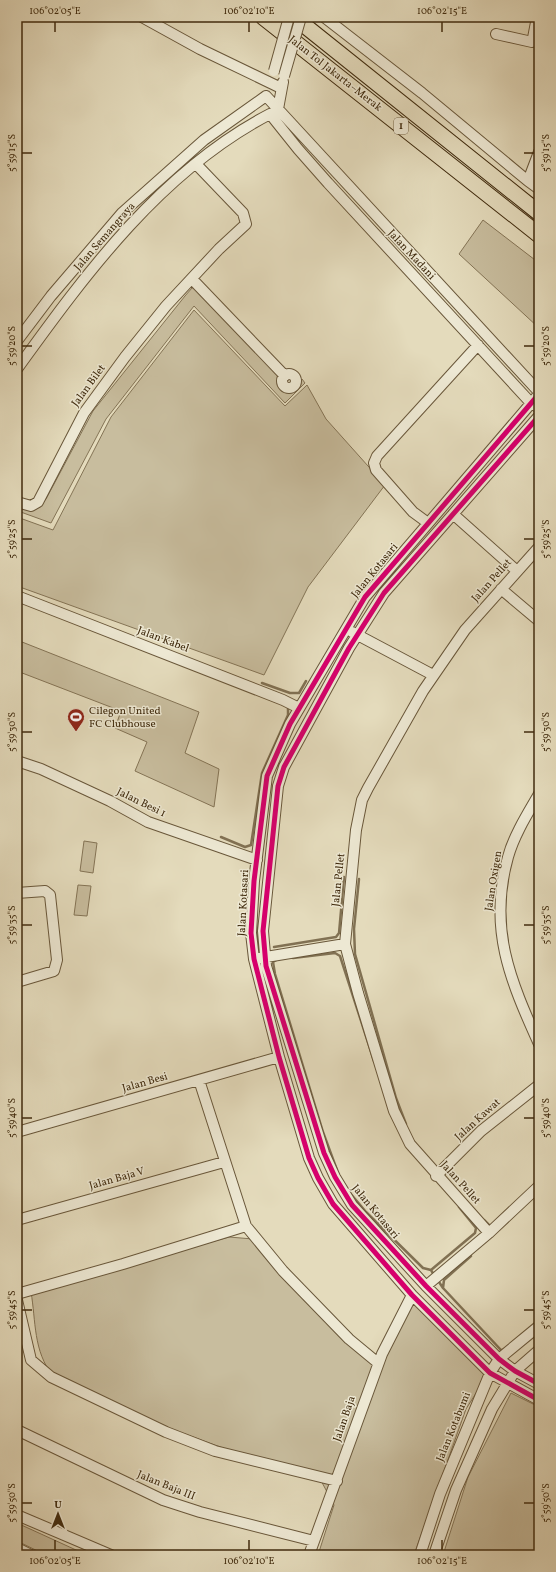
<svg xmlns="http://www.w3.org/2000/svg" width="556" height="1572" viewBox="0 0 556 1572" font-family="Vollkorn,serif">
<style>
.green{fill:#c8bd9e;stroke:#847456}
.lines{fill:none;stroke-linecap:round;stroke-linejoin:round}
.stream{stroke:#817153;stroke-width:2.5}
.minor-casing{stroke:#69573a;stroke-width:12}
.highway-casing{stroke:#402b0e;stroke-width:17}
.minor{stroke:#ede8d3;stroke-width:10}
.highway{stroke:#e4dbbc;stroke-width:15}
.minor-bridge-casing{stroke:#69573a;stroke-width:12;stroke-linecap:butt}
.minor-bridge{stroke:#ede8d3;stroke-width:10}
.cycleway-casing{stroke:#ede8d3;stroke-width:8}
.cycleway{stroke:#d6006c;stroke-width:5}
.ticks{fill:none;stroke:#402b0e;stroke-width:1.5}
.labels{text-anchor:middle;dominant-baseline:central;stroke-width:3;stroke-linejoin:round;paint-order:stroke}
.shield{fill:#ede8d3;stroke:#746449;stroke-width:1}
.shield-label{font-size:10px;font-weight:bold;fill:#402b0e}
.street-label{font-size:11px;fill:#402b0e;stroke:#ede8d3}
.poi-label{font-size:11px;fill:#402b0e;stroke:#ede8d3;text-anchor:start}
.neatline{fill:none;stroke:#402b0e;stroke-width:1.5}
.ticks-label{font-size:10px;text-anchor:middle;fill:#402b0e}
</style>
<rect width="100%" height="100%" fill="#e4dbbc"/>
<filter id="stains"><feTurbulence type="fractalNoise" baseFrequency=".005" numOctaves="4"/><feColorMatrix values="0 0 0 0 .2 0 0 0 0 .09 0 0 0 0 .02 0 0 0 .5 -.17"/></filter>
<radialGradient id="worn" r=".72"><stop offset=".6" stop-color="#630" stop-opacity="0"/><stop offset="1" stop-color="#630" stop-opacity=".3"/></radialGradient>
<path class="green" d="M483,220L539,263V328L459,254Z
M197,287L283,378V381L289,388L297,387L302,379L305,383L285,403L194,306L106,419L51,523L18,511L20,507H39L46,499L93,411L185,296L192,288Z
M194,310L285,406L307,385L326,419L385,485L308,587L264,675L17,586V517L53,530L111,417Z
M17,640L199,712L185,753L219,769L214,807L135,771L147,742L115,728L121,711L17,671Z
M84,841L97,843L93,873L80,871Z
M78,885L91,886L87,916L74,915Z
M229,1237L253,1239L374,1362L416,1300L490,1371L466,1409L414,1555H318L334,1505L318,1475L245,1456L149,1421L53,1376C33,1351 36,1321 31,1292Z
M511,1393L539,1407V1555H443L468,1477Z
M17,1523L87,1555H46L17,1541Z"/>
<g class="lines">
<path class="stream" d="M262,683L290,693H299L306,681
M221,837L245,847L251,845L262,773L288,715V706
M359,879L354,929L355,954L396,1098L406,1124
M274,947L336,937L339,933L344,877
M293,958L335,953L340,956L374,1061
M278,959L273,962L275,974L323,1132L337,1170
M350,1193L366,1212L423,1268L431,1270L434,1275
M484,1220L490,1226
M471,1256L444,1280L443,1288L501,1350H506
M431,1270L475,1233L476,1228L459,1207
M437,1279L443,1288"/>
<g class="minor-casing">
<path id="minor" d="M142,17L200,49L281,88
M324,17L422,93L528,181
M537,17L533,38L539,40
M496,34L532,42L533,38
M266,96L539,392
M278,109L283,82
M539,152L528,181L539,189
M192,279L285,376
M17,341L51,296L122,213L204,140L266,96
M17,369C87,272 162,170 270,114L298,149L328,183L531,403L539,408
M282 381a7 7 0 1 1 14 0a7 7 0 1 1-14 0Z
M539,394L365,597L290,724L267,776L254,881L251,933L254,959L279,1057L309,1158L318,1178L333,1204L412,1295L490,1373L539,1400
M539,416L384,593L349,648L284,767L278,786L263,931L266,966L324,1153L335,1177L352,1205L426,1286L499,1359L515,1371L539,1384
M17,502L31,506L38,502L84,413L125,357L166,306L219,249L246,224L243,213L196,164
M453,514L517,571
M428,523L413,512L376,470L374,463L377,456L478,345
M501,589L539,621
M17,596L283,700L299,708
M352,632L433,675
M17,761L41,769L110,801L148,822L257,860
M539,794C528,813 514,835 508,857C488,928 510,980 539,1044
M17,893L45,891L50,895L57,960L54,971L17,982
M260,958L345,944
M199,1080L246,1226L283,1271L349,1339L378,1363
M17,1132L279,1057
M436,1176L481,1131L539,1085
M17,1220L224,1162
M489,1233L410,1144L394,1111L358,993L345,944L356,830L362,800L368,788L423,691L465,630L539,547
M426,1286L489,1233L539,1186
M17,1294L123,1264L246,1226
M17,1300L31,1360L51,1377L166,1432L215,1451L337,1481
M17,1430L163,1500L200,1512L314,1541
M17,1515L111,1555
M17,1548L31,1555
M309,1555L382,1354L412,1295
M420,1555L440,1494L490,1373L499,1359L539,1326
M434,1555L456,1490L492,1409L515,1371L539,1350"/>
</g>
<g class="highway-casing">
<path id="highway" d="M263,17L539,235
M294,17L539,213"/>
</g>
<use href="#minor" class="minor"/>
<use href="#highway" class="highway"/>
<g class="minor-bridge-casing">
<path id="minor-bridge" d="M274,71L289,17
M284,76L301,17"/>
</g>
<use href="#minor-bridge" class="minor-bridge"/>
<g class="cycleway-casing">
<path id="cycleway" d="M539,394L365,597L290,724L267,776L254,881L251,933L254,959L279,1057L309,1158L318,1178L333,1204L412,1295L490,1373L539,1400
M539,416L384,593L349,648L284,767L278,786L263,931L266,966L324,1153L335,1177L352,1205L426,1286L499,1359L515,1371L539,1384"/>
</g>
<use href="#cycleway" class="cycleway"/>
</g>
<path class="ticks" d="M55,22V32M249,22V32M442,22V32M22,153H32M524,153H534M22,346H32M524,346H534M22,539H32M524,539H534M22,732H32M524,732H534M22,925H32M524,925H534M22,1118H32M524,1118H534M22,1310H32M524,1310H534M22,1503H32M524,1503H534M55,1540V1550M249,1540V1550M442,1540V1550"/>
<defs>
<g id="stadium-pin" transform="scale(0.9)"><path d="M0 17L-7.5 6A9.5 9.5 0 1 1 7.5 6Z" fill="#8f2418" stroke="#ede8d3"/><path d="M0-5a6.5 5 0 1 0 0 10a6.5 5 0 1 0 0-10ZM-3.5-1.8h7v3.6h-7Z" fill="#fff"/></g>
</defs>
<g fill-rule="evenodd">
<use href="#stadium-pin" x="76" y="717"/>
</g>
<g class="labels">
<rect class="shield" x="394" y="118" width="14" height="16" rx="3"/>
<g class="shield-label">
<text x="401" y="126">1</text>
</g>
<g class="street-label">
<text transform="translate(335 74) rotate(38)">Jalan Tol Jakarta–Merak</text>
<text transform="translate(105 237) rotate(-49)">Jalan Semangraya</text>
<text transform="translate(411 255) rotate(47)">Jalan Madani</text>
<text transform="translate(89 386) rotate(-54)">Jalan Bilet</text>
<text transform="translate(375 571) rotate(-51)">Jalan Kotasari</text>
<text transform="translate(492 581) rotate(-48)">Jalan Pellet</text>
<text transform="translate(163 640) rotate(21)">Jalan Kabel</text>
<text transform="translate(141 803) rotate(26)">Jalan Besi 1</text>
<text transform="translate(339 880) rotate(-84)">Jalan Pellet</text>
<text transform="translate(494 881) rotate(-81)">Jalan Oxigen</text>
<text transform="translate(244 903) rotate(-87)">Jalan Kotasari</text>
<text transform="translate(145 1083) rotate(-16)">Jalan Besi</text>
<text transform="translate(478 1120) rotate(-42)">Jalan Kawat</text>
<text transform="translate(117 1179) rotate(-16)">Jalan Baja V</text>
<text transform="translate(460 1183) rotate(48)">Jalan Pellet</text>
<text transform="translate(375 1212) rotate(50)">Jalan Kotasari</text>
<text transform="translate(345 1419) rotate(-71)">Jalan Baja</text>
<text transform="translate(454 1427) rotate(-68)">Jalan Kotabumi</text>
<text transform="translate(166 1486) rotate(22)">Jalan Baja III</text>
</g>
<g class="poi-label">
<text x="89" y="711">Cilegon United<tspan x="89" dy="13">FC Clubhouse</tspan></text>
</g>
</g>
<rect width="556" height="1572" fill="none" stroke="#e4dbbc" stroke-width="44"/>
<g transform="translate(58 1514)" stroke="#ede8d3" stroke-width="3" paint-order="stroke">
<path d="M0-3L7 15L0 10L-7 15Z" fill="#402b0e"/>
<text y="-6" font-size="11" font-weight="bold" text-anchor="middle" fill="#402b0e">U</text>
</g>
<rect x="22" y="22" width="512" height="1528" class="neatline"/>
<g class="ticks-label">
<text x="55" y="14">106°02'05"E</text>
<text x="249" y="14">106°02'10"E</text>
<text x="442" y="14">106°02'15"E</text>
<text transform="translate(11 153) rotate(-90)" y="4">5°59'15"S</text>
<text transform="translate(545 153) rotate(-90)" y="4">5°59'15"S</text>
<text transform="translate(11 346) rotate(-90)" y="4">5°59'20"S</text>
<text transform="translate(545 346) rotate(-90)" y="4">5°59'20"S</text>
<text transform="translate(11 539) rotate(-90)" y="4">5°59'25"S</text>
<text transform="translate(545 539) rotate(-90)" y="4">5°59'25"S</text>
<text transform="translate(11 732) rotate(-90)" y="4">5°59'30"S</text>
<text transform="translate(545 732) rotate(-90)" y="4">5°59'30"S</text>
<text transform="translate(11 925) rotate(-90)" y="4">5°59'35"S</text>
<text transform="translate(545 925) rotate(-90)" y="4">5°59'35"S</text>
<text transform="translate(11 1118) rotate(-90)" y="4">5°59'40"S</text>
<text transform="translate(545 1118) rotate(-90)" y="4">5°59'40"S</text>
<text transform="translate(11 1310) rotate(-90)" y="4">5°59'45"S</text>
<text transform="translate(545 1310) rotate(-90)" y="4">5°59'45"S</text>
<text transform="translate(11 1503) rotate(-90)" y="4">5°59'50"S</text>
<text transform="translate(545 1503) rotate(-90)" y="4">5°59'50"S</text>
<text x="55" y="1564">106°02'05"E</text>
<text x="249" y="1564">106°02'10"E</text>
<text x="442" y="1564">106°02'15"E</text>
</g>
<rect width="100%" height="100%" filter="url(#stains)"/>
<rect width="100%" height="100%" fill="url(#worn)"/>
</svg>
